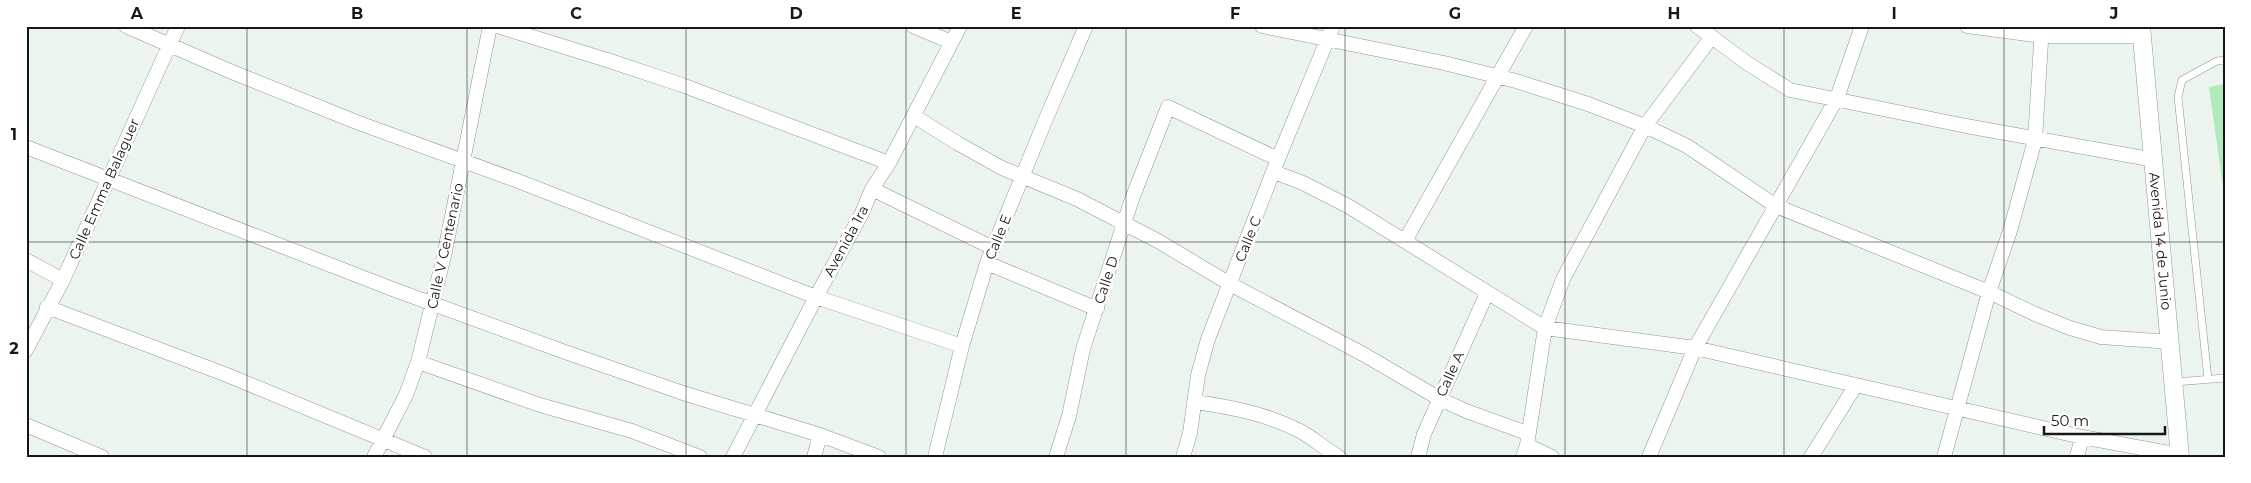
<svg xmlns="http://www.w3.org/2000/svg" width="2251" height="483" viewBox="0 0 2251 483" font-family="Montserrat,sans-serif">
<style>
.green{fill:#b3eabd}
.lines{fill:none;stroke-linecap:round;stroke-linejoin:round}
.service-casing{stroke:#909891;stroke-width:8}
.minor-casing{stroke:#909891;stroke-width:15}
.tertiary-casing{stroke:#909891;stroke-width:19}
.service{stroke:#fff;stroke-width:7}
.minor{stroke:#fff;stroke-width:14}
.tertiary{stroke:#fff;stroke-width:18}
.grid{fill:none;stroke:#151816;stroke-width:1;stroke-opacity:0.55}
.labels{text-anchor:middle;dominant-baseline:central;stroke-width:5;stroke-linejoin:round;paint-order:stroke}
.street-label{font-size:14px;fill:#151816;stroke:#fff}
.neatline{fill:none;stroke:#151816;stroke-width:2}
.grid-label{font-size:16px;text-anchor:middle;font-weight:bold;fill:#151816}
</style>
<rect width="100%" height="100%" fill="#ecf5ed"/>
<path class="green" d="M2225,84V202L2209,87Z"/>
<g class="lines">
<g class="service-casing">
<path id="service" d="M2208,379L2178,97L2182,80L2217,61L2225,60
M2175,382L2225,378"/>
</g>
<g class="minor-casing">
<path id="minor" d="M126,26L232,72L359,123L518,181L816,297L962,346
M497,26L607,60L682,85L889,163
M913,26L951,42
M1262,26L1444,63L1516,81L1588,104L1645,126L1687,146L1776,206L1989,292L2035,314L2070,328L2101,337L2171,342
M1697,26L1747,63L1790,90L1966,126L2155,160
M1967,26L2043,36H2142
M914,116L957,143L1002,168L1077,199L1158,241L1230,284L1363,354L1440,399L1466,411L1527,433
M26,147L395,290L565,352L683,393L820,435L879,457
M1274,172L1303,183L1348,206L1545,328L1695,348L2082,437L2180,455
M872,189L993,248
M1405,241L1526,26
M26,260L63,280
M987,263L1097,309
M47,307L227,375L425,457
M26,350L63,280L178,26
M418,362L540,405L632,431L700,457
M1195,402C1231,407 1267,414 1300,431C1313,438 1325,449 1339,457
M26,425L102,457
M1527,445L1552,457
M374,457L406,395L418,362L444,256L490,26
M733,457L816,297L862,213L872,189L889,163L960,26
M814,457L820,435
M935,457L962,346L987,263L1045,121L1086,26
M1056,457L1069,416L1083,349L1132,199L1168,107L1278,159
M1183,457L1190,433L1198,375L1208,339L1278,159L1333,26
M1418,457L1424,434L1487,293
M1523,457L1527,445L1545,328L1563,279L1645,126L1711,38
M1649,457L1695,348L1837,98L1862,26
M1811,457L1856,385
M1944,457L1989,292L2010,231L2035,140L2042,26
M2077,457L2082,437"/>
</g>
<g class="tertiary-casing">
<g id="tertiary">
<path id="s1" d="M2141,26L2180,457"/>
</g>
</g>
<use href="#service" class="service"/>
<use href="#minor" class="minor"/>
<use href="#tertiary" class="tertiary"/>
</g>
<path class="grid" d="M247,26V457M467,26V457M686,26V457M906,26V457M1126,26V457M1345,26V457M1565,26V457M1784,26V457M2004,26V457M26,242H2225"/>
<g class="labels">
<g class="street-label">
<text transform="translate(104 189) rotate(-66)">Calle Emma Balaguer</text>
<text transform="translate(998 237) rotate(-68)">Calle E</text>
<text transform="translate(1248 239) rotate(-68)">Calle C</text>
<text transform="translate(846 241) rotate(-62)">Avenida 1ra</text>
<text stroke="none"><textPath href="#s1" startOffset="216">Avenida 14 de Junio</textPath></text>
<text transform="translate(445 246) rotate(-78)">Calle V Centenario</text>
<text transform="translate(1106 280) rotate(-72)">Calle D</text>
<text transform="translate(1450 374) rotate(-66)">Calle A</text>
</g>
</g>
<rect width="2251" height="483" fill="none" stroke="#ffffff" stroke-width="55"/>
<path d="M2044 426v8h121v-8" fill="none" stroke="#151816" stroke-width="2.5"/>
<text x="2051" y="426" font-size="15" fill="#151816" stroke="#ffffff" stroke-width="4" paint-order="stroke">50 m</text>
<rect x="28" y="28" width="2196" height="428" class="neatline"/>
<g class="grid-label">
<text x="137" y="19">A</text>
<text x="357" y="19">B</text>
<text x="576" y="19">C</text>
<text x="796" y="19">D</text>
<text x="1016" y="19">E</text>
<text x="1235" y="19">F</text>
<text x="1455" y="19">G</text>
<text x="1674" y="19">H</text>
<text x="1894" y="19">I</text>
<text x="2114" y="19">J</text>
<text x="14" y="140">1</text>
<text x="14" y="354">2</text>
</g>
</svg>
